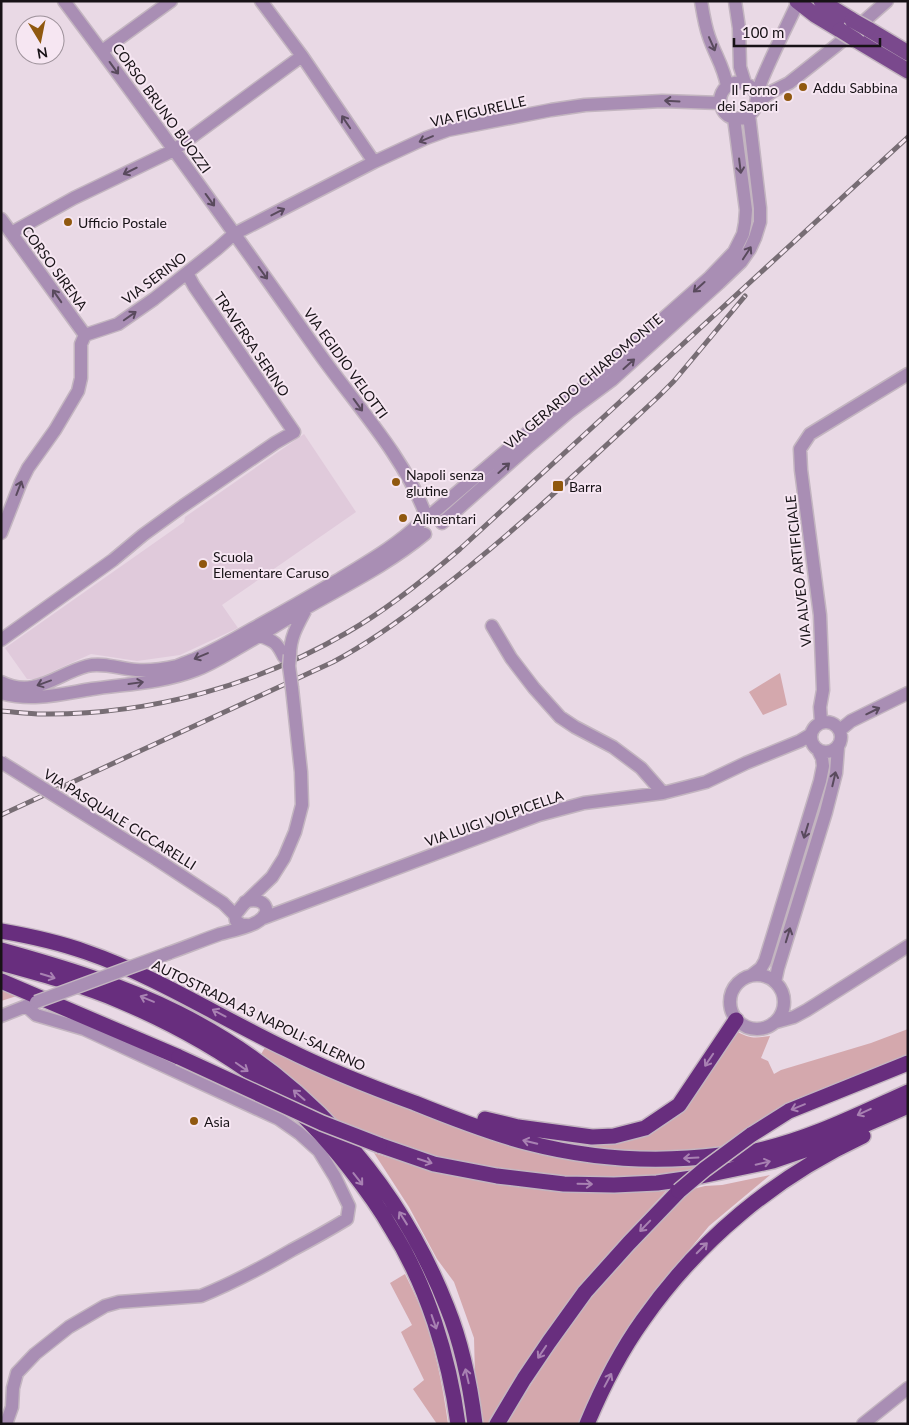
<svg xmlns="http://www.w3.org/2000/svg" width="909" height="1425" viewBox="0 0 909 1425" font-family="Lato,sans-serif">
<style>
.built{fill:#e0cadb}
.green{fill:#d4a8ad}
.lines{fill:none;stroke-linecap:round;stroke-linejoin:round}
.minor-casing{stroke:#c3b5c0;stroke-width:15}
.major-casing{stroke:#c3b5c0;stroke-width:18}
.highway-casing{stroke:#c3b5c0;stroke-width:18}
.minor{stroke:#a98eb4;stroke-width:12}
.major{stroke:#7a498d;stroke-width:15}
.highway{stroke:#682e7e;stroke-width:15}
.rail-casing{stroke:#776d74;stroke-width:5}
.rail{stroke:#f6e6f2;stroke-width:3;stroke-dasharray:9;stroke-linecap:butt}
.minor-bridge-casing{stroke:#c3b5c0;stroke-width:15;stroke-linecap:butt}
.major-bridge-casing{stroke:#c3b5c0;stroke-width:18;stroke-linecap:butt}
.highway-bridge-casing{stroke:#c3b5c0;stroke-width:18;stroke-linecap:butt}
.minor-bridge{stroke:#a98eb4;stroke-width:12}
.major-bridge{stroke:#7a498d;stroke-width:15}
.highway-bridge{stroke:#682e7e;stroke-width:15}
.oneway{stroke:#594a5d}
.oneway2{stroke:#a881b2}
.poi-dot{fill:#90580f;stroke:#f6e6f2;stroke-width:2}
.labels{text-anchor:middle;dominant-baseline:central;stroke-width:4;stroke-linejoin:round;paint-order:stroke}
.poi-label{font-size:14px;fill:#171216;stroke:#f6e6f2;text-anchor:start}
.street-label{font-size:14px;fill:#171216;stroke:#f6e6f2}
</style>
<rect width="100%" height="100%" fill="#e9d9e5"/>
<path class="built" d="M304,434L356,512L222,605L238,628L180,655L137,661L91,654L36,679H27L5,648L184,522L185,517Z"/>
<path class="green" d="M780,673L787,705L763,715L749,692Z
M1,984L23,994L1,1001Z
M908,1029V1059L742,1133L715,1150L688,1151H608L570,1145L558,1142C595,1147 633,1146 665,1125C682,1114 694,1095 705,1079C716,1063 727,1047 738,1032C750,1039 756,1038 770,1036L761,1058L768,1061L774,1074L781,1070L871,1043Z
M267,1044L468,1129L701,1164L693,1172L654,1177L588,1179L541,1177L424,1155L337,1123L300,1085L260,1056Z
M374,1153C445,1175 520,1192 595,1193C619,1193 643,1191 667,1190L607,1255L567,1305L490,1424H483L475,1376L474,1338L454,1282L437,1259L409,1207Z
M770,1175L709,1226L641,1308L591,1396L579,1424H508L507,1421L560,1340L587,1303L613,1271L639,1242L680,1201L693,1189L705,1186L722,1185Z
M405,1274C410,1284 415,1295 420,1306C434,1341 443,1386 448,1424H437L413,1389L424,1380L401,1332L412,1325L390,1283Z"/>
<g class="lines">
<g class="minor-casing">
<path id="minor" d="M64,1C151,117 236,235 319,353C355,404 403,455 425,513
M261,1L302,56L374,162
M701,1C703,13 705,26 709,37C715,55 724,67 727,86
M735,1L739,28L740,67L745,83
M102,51L171,1
M757,96C747,70 712,85 722,108C727,121 745,122 753,111C757,106 756,102 757,96C757,92 760,86 761,82C772,55 786,28 798,2
M757,102L773,91L789,83L837,45L887,1
M1,219L85,335
M11,233L74,198L174,150L302,56
M85,335L118,324L154,299L217,249L234,234L374,162L426,138L448,130L551,110L585,105L662,101L720,103
M433,513L521,438L605,370L710,277L734,252L743,234L745,223L746,210L734,118
M442,523L529,446L569,412L612,380L719,283L741,262L750,249L755,238L760,222V208L749,115
M1,533L21,482L28,468L55,430L78,391L81,378V344L85,335
M492,626L511,658L534,688L560,717L575,727L613,747L641,768L663,793
M260,636C275,641 277,643 284,657
M1,640L113,560L143,535L183,506L275,443L294,432L194,286L187,273
M290,655C290,637 298,624 306,609
M1,682C35,699 56,674 87,666C103,662 120,669 136,670C149,671 164,669 177,666C183,664 189,661 195,659C215,650 233,640 252,629C281,613 309,597 338,580C367,562 393,548 419,524
M1,693C32,702 61,694 92,689C126,684 163,683 196,670C209,665 221,658 233,651C258,637 281,622 306,608C346,585 389,564 425,534
M811 737a15 15 0 1 1 30 0a15 15 0 1 1-30 0Z
M821,722L820,707L823,690L820,615L801,470L800,449L810,434L908,374
M840,730L851,721L908,693
M156,859L223,903L235,915
M261,919L539,815L584,803L663,793L706,782L746,763L800,741L810,735
M247,925H242L236,921L235,915L243,905L272,877L284,858L295,832L302,805L301,772L292,688
M169,953C186,947 203,940 220,934C231,931 247,928 257,922C275,912 264,895 245,902
M730 1002a27 27 0 1 1 54 0a27 27 0 1 1-54 0Z
M752,975L761,968L765,961L820,781L823,766L822,758L818,750
M775,982L778,968L826,812L836,773L838,747
M1,1016L34,1003
M776,1022L794,1017L807,1010L908,946
M6,1424L12,1407L13,1388L17,1373L35,1354L69,1327L105,1306L119,1302L201,1296C233,1283 263,1267 292,1250C311,1240 329,1230 347,1219L349,1206L335,1177L319,1151L299,1133L279,1119L84,1029L36,1015L26,1006
M863,1424L908,1388"/>
</g>
<g class="major-casing">
<path id="major" d="M797,1L815,15L840,30
M821,1L852,20
M868,29L908,53
M856,40L908,71"/>
</g>
<g class="highway-casing">
<path id="highway" d="M1,931C30,936 58,942 86,952C156,976 219,1017 286,1049C328,1070 371,1087 415,1103C452,1118 490,1133 529,1143C591,1159 658,1163 721,1155C732,1154 744,1153 755,1151C810,1139 857,1115 908,1092
M1,950C62,967 122,985 178,1013C302,1075 397,1179 447,1307C462,1344 470,1384 475,1424
M1,963C41,974 82,985 120,1001C172,1023 226,1053 271,1088C301,1111 327,1139 350,1169C365,1188 379,1207 391,1228C427,1285 449,1357 458,1424
M1,981L179,1057
M485,1119L518,1127L592,1137L614,1136L645,1128L679,1105L736,1020
M751,1135L789,1111L908,1063
M379,1145L434,1164L497,1176L564,1184L614,1185L657,1183L692,1178L773,1161L814,1147L908,1106
M497,1424L524,1379L549,1342L585,1292L629,1243L679,1191
M587,1424C602,1388 620,1352 643,1320C699,1240 775,1177 863,1136"/>
</g>
<use href="#minor" class="minor"/>
<use href="#major" class="major"/>
<use href="#highway" class="highway"/>
<g class="rail-casing">
<path id="rail" d="M1,711C15,712 29,714 43,714C149,715 256,686 348,632C388,609 425,579 460,549L908,137
M1,815L333,662C369,643 402,619 434,594C513,534 585,465 658,397L674,381L745,296"/>
</g>
<use href="#rail" class="rail"/>
<g class="minor-bridge-casing">
<path id="minor-bridge" d="M290,655L289,666L292,688
M1,762L156,859
M36,1002L169,953"/>
</g>
<g class="major-bridge-casing">
<path id="major-bridge" d="M852,20L868,29
M840,30L856,40"/>
</g>
<g class="highway-bridge-casing">
<path id="highway-bridge" d="M179,1057L322,1123L379,1145
M679,1191L705,1169L751,1135"/>
</g>
<use href="#minor-bridge" class="minor-bridge"/>
<use href="#major-bridge" class="major-bridge"/>
<use href="#highway-bridge" class="highway-bridge"/>
</g>
<defs><path id="oneway-shaft" d="M-6 0H5M1.5-3L5.5 0L1.5 3" fill="none" stroke-width="1.6" stroke-linecap="round" stroke-linejoin="round" transform="scale(1.25)"/></defs>
<g class="oneway">
<use href="#oneway-shaft" transform="translate(712 44) rotate(66)"/>
<use href="#oneway-shaft" transform="translate(114 68) rotate(54)"/>
<use href="#oneway-shaft" transform="translate(672 101) rotate(-177)"/>
<use href="#oneway-shaft" transform="translate(346 122) rotate(-124)"/>
<use href="#oneway-shaft" transform="translate(426 139) rotate(157)"/>
<use href="#oneway-shaft" transform="translate(740 166) rotate(83)"/>
<use href="#oneway-shaft" transform="translate(130 171) rotate(154)"/>
<use href="#oneway-shaft" transform="translate(210 200) rotate(54)"/>
<use href="#oneway-shaft" transform="translate(278 212) rotate(-27)"/>
<use href="#oneway-shaft" transform="translate(747 253) rotate(-57)"/>
<use href="#oneway-shaft" transform="translate(263 273) rotate(54)"/>
<use href="#oneway-shaft" transform="translate(699 287) rotate(138)"/>
<use href="#oneway-shaft" transform="translate(57 296) rotate(-125)"/>
<use href="#oneway-shaft" transform="translate(130 316) rotate(-35)"/>
<use href="#oneway-shaft" transform="translate(629 364) rotate(-42)"/>
<use href="#oneway-shaft" transform="translate(358 405) rotate(54)"/>
<use href="#oneway-shaft" transform="translate(504 468) rotate(-42)"/>
<use href="#oneway-shaft" transform="translate(19 488) rotate(-69)"/>
<use href="#oneway-shaft" transform="translate(201 656) rotate(157)"/>
<use href="#oneway-shaft" transform="translate(44 683) rotate(160)"/>
<use href="#oneway-shaft" transform="translate(136 683) rotate(-8)"/>
<use href="#oneway-shaft" transform="translate(873 711) rotate(-26)"/>
<use href="#oneway-shaft" transform="translate(834 779) rotate(-77)"/>
<use href="#oneway-shaft" transform="translate(806 831) rotate(107)"/>
<use href="#oneway-shaft" transform="translate(788 935) rotate(-73)"/>
</g>
<g class="oneway2">
<use href="#oneway-shaft" transform="translate(48 976) rotate(17)"/>
<use href="#oneway-shaft" transform="translate(147 999) rotate(-157)"/>
<use href="#oneway-shaft" transform="translate(219 1013) rotate(-152)"/>
<use href="#oneway-shaft" transform="translate(709 1060) rotate(124)"/>
<use href="#oneway-shaft" transform="translate(242 1067) rotate(35)"/>
<use href="#oneway-shaft" transform="translate(299 1095) rotate(-139)"/>
<use href="#oneway-shaft" transform="translate(798 1107) rotate(158)"/>
<use href="#oneway-shaft" transform="translate(864 1112) rotate(155)"/>
<use href="#oneway-shaft" transform="translate(530 1142) rotate(-166)"/>
<use href="#oneway-shaft" transform="translate(691 1158) rotate(177)"/>
<use href="#oneway-shaft" transform="translate(425 1161) rotate(18)"/>
<use href="#oneway-shaft" transform="translate(763 1163) rotate(-13)"/>
<use href="#oneway-shaft" transform="translate(358 1179) rotate(52)"/>
<use href="#oneway-shaft" transform="translate(585 1184) rotate(1)"/>
<use href="#oneway-shaft" transform="translate(403 1218) rotate(-122)"/>
<use href="#oneway-shaft" transform="translate(645 1226) rotate(134)"/>
<use href="#oneway-shaft" transform="translate(702 1248) rotate(-45)"/>
<use href="#oneway-shaft" transform="translate(434 1322) rotate(71)"/>
<use href="#oneway-shaft" transform="translate(542 1352) rotate(124)"/>
<use href="#oneway-shaft" transform="translate(467 1376) rotate(-103)"/>
<use href="#oneway-shaft" transform="translate(608 1380) rotate(-62)"/>
</g>
<g class="poi-dot">
<circle cx="803" cy="87" r="5"/>
<circle cx="788" cy="97" r="5"/>
<circle cx="68" cy="222" r="5"/>
<circle cx="396" cy="482" r="5"/>
<rect x="552" y="480" width="12" height="12" rx="2.5"/>
<circle cx="403" cy="518" r="5"/>
<circle cx="203" cy="564" r="5"/>
<circle cx="194" cy="1121" r="5"/>
</g>
<g class="labels">
<g class="poi-label">
<text x="813" y="87">Addu Sabbina</text>
<text x="778" y="89" text-anchor="end">Il Forno<tspan x="778" dy="16">dei Sapori</tspan></text>
<text x="78" y="222">Ufficio Postale</text>
<text x="406" y="474">Napoli senza<tspan x="406" dy="16">glutine</tspan></text>
<text x="569" y="486">Barra</text>
<text x="413" y="518">Alimentari</text>
<text x="213" y="556">Scuola<tspan x="213" dy="16">Elementare Caruso</tspan></text>
<text x="204" y="1121">Asia</text>
</g>
<g class="street-label">
<text transform="translate(162 108) rotate(54)">CORSO BRUNO BUOZZI</text>
<text transform="translate(478 111) rotate(-13)">VIA FIGURELLE</text>
<text transform="translate(55 268) rotate(54)">CORSO SIRENA</text>
<text transform="translate(154 278) rotate(-37)">VIA SERINO</text>
<text transform="translate(252 344) rotate(56)">TRAVERSA SERINO</text>
<text transform="translate(346 363) rotate(54)">VIA EGIDIO VELOTTI</text>
<text transform="translate(583 381) rotate(-40)">VIA GERARDO CHIAROMONTE</text>
<text transform="translate(798 571) rotate(-96)">VIA ALVEO ARTIFICIALE</text>
<text transform="translate(494 818) rotate(-19)">VIA LUIGI VOLPICELLA</text>
<text transform="translate(120 819) rotate(32)">VIA PASQUALE CICCARELLI</text>
<text transform="translate(259 1015) rotate(26)">AUTOSTRADA A3 NAPOLI-SALERNO</text>
</g>
</g>
<rect width="909" height="1425" fill="none" stroke="#171216" stroke-width="5"/>
<g transform="translate(40 40) rotate(170)"><circle r="24" fill="#f6e6f2" stroke="#9d919a"/>
<path d="M0-4L9 19L0 12L-9 19Z" fill="#90580f"/>
<text y="-8" font-size="14" font-weight="bold" text-anchor="middle" fill="#171216">N</text>
</g>
<path d="M734 38v8h146v-8" fill="none" stroke="#171216" stroke-width="2.5"/>
<text x="742" y="38" font-size="15" fill="#171216" stroke="#f6e6f2" stroke-width="4" paint-order="stroke">100 m</text>
</svg>
